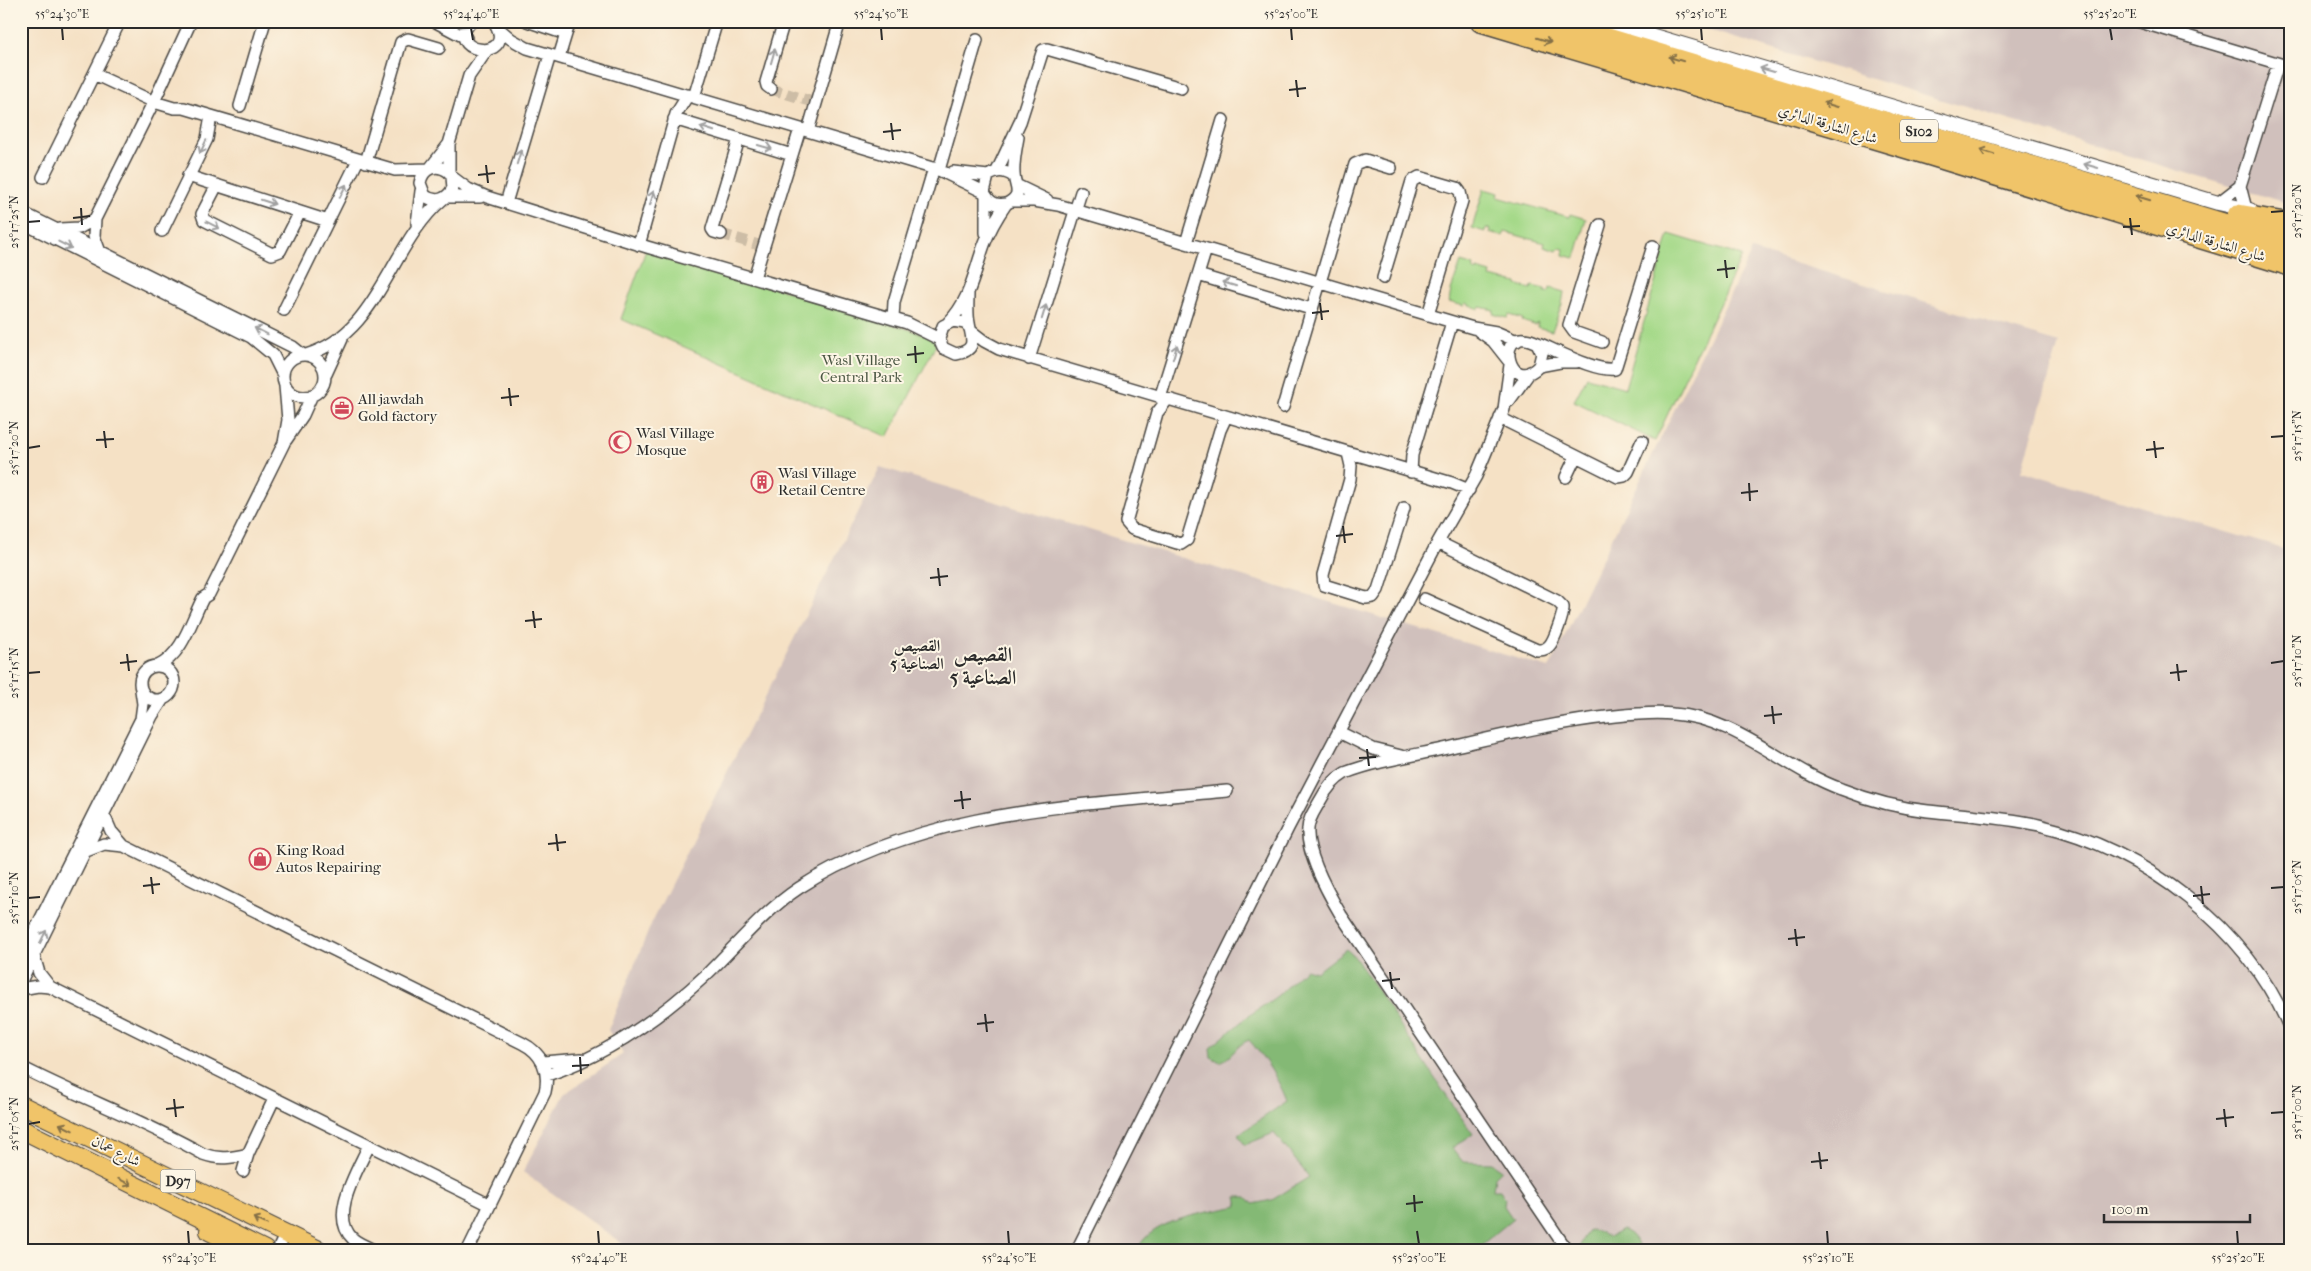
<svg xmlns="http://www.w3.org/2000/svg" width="2311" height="1271" viewBox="0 0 2311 1271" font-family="'IM FELL French Canon',Amiri,serif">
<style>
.industrial{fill:#d0c0bc}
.green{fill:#a5d989;stroke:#68825a}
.forest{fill:#84b975;stroke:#587250}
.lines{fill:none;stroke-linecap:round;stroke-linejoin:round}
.minor-tunnel{stroke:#cdbda6;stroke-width:11;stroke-dasharray:11 5.5;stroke-linecap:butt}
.minor-casing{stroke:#494642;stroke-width:14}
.tertiary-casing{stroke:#494642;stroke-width:16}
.primary-casing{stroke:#494642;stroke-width:20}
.motorway-casing{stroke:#494642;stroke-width:24}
.minor{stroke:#fff;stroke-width:11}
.tertiary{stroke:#fff;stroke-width:14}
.primary{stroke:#f0c469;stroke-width:18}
.motorway{stroke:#f0c469;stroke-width:21}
.oneway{stroke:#847047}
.oneway2{stroke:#a0a0a0}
.ticks{fill:none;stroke:#2b2b2b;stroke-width:2}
.labels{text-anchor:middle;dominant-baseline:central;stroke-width:4;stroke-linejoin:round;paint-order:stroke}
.shield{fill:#fcf5e5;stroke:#6a6863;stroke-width:1}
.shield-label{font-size:14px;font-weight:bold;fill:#2b2b2b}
.street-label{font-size:15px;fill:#2b2b2b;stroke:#fcf5e5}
.park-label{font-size:15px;fill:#4a5642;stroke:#fcf5e5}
.poi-label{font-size:15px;fill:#2b2b2b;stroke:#fcf5e5;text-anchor:start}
.neighbourhood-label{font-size:16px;font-weight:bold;fill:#2b2b2b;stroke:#fcf5e5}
.district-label{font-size:20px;font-weight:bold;fill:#2b2b2b;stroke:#fcf5e5}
.neatline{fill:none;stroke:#2b2b2b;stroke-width:2}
.ticks-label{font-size:12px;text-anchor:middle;fill:#2b2b2b}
</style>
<rect width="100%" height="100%" fill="#fcf5e5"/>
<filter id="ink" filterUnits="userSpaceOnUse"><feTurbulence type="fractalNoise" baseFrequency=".02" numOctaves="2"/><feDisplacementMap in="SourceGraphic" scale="10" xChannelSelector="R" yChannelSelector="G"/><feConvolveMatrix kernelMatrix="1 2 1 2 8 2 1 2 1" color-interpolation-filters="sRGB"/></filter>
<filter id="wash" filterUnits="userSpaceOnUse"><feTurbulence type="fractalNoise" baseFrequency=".0096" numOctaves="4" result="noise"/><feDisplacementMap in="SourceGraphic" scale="20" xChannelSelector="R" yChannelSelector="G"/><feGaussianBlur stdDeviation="1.12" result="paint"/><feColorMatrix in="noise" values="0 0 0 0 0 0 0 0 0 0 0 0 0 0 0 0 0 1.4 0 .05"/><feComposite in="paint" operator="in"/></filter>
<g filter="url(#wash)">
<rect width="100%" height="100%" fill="#f5e1c5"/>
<path class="industrial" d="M1678,21H2290V204Z
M1752,250L2059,343L2022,471L2290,551V1250H631L523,1172L564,1094L623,1054L608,1030L652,922L880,467L1549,668Z"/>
<path class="green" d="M1484,189L1499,193L1498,197L1569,217L1570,214L1586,219L1575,258L1563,255L1564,249L1559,248L1557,251L1544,247L1545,243L1505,232L1503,236L1489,232L1490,229L1486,228L1485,232L1472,228Z
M1669,234L1742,256L1655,441L1574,401L1587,377L1625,388Z
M647,247L939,339L888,437L621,319Z
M1461,262L1474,266L1473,270L1477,271V269L1491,273L1490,277L1517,283V285L1531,289L1532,286L1545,289V292H1549L1550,288L1564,292L1562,304L1552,331L1537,327L1538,323L1534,325L1522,321L1523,319L1509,315L1507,318L1493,314L1494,310L1480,307L1479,309L1465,303L1464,306L1449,302L1451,290Z"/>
<path class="forest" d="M1346,949L1354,956C1395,1014 1431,1076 1473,1134L1452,1148L1463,1162L1492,1163L1502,1170L1495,1177L1493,1190H1500L1505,1198L1504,1206L1513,1219L1475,1250H1137C1151,1218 1208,1213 1238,1206L1236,1197H1247L1253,1204L1272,1200L1309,1177L1274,1133L1245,1145L1238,1135L1287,1101C1279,1080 1264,1057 1249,1040C1236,1045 1233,1057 1220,1062L1211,1057L1210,1048L1247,1017L1277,996L1305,969L1316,972Z
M1589,1230C1608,1231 1602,1243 1622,1230C1632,1233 1636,1240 1640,1250H1579L1583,1238Z"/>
</g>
<g filter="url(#ink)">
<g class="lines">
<path class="minor-tunnel" d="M771,89L810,101
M721,234L759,245"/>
<g class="minor-casing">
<path id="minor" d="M434,21L466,38
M447,21L470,22
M472,21C440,52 516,64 496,25
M527,21L566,34
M2137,21L2290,67
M498,28L511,39L527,48L939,170L984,192
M559,57L570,21
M94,74L154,102L174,108H184L395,170L428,169
M771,89L767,86L766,82L784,21
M694,97L717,21
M240,106L265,21
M674,119L792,155
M808,131L840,21
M449,144V172L452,177L453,188C447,200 436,203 425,196L420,183C423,167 437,163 449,172
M366,162L401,42L408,39L439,48
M431,167L449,144L469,76L487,50
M939,170L977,40
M997,171L1020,122L1043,50L1047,49L1181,88
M953,172L988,176
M188,176L328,221
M1013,176C1004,170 997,170 988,176L984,192C989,202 995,206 1006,204C1025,194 1014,187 1014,174C1013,162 1016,149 1018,137
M43,177L120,21
M452,177L468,189L487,197L647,247L907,323L939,339
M217,185L202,214L204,220L272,254L280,251L300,212
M1018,186L1047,200
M446,197H480
M1011,201H1034L1058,205L1473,328L1496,332L1517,341
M506,203L550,55
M2218,203L2240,186
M2246,209L2240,186L2278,64
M21,212L293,347L303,355
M21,222L251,337L273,355L283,375
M417,224L421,191
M1600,225L1569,325L1574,332L1602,342
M60,229L79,228L95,219
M162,231L207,139L211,116
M986,233V197
M721,234L714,232L712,229L739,139
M1186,243L1223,120
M639,245L676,114L688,95
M100,252L94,236L95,219L157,95L191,21
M1198,275L1311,309
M754,278L800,129
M1383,278L1412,181L1419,177L1457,188L1460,192L1462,201L1428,315
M968,294C968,304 967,314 969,323C971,337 979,350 956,354L943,348L939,339L943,326L953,321L965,323L969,327
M284,310L358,160
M893,319L894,302L934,168
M948,323C970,301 974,273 984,245C989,231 997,217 1006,204
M971,331L984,341L999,349L1452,483L1469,490
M1479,331L1493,341L1508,360
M1538,345L1542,353L1539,366C1509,396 1494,329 1530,340C1551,347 1593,372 1615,369L1653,246
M283 376a21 21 0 1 1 42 0a21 21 0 1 1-42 0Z
M306,355C381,332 388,246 443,199
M1029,359L1081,192
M1539,366L1560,362H1576
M326,374L342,339
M1160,398L1206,249
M1167,400L1157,413L1126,522L1132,529L1177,543L1181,544L1187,540L1220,430L1226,417
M1509,401L1530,372
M1283,407L1355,164L1365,160L1391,168
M1500,418L1618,477L1624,476L1628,472L1642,441
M286,440L303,415L312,395
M1348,453L1351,466L1350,479L1323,575L1324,585L1366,598L1373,597L1378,590L1404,508
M1411,472L1412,455L1452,322
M1566,477L1576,456
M1424,599L1537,650C1542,650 1545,650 1549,646C1554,641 1564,614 1563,607L1557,601L1438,542
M140 683a17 17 0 1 1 34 0a17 17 0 1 1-34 0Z
M158,666C183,654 191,621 203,598L209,594L284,443L288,420L285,386
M1339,732L1373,749L1401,756
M104,815L111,831L124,846
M86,851L104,844L124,846L522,1043C542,1053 550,1071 545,1092L468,1250
M34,956L39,973L50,987L490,1205
M21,958L141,719L143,704L141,690
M21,981L152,716L163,699
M21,989L38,986L50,987
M543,1062L581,1059
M21,1067C81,1098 145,1121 203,1154C219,1160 232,1158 248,1154
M547,1075C607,1055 661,1017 707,974C738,944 763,912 799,888C921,808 1086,805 1227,791
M369,1145C358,1170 328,1216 353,1239C359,1244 367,1247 374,1250
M243,1171L248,1154L274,1099
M278,1250L286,1233
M1077,1250L1288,828L1438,542L1476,476L1504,409L1510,365
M1567,1250L1341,915C1328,893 1306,854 1308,829C1308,819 1315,810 1320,801C1326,789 1333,780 1345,773C1376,761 1411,756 1443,749C1500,736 1557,722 1615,716C1634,714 1654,712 1673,714C1737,718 1783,768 1841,789C1869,800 1899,808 1928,811C1965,815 2003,817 2039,825C2145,850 2247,927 2290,1029"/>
</g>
<g class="tertiary-casing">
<path id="tertiary" d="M1603,21L2218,203L2250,210"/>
</g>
<g class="primary-casing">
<path id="primary" d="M21,1105L319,1250
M21,1129L265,1250
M209,1231L219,1236L231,1250"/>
</g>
<g class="motorway-casing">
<path id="motorway" d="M1481,21L1928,154L2290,265
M1548,21L2290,244
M2238,215L2290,224"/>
</g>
<use href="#minor" class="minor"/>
<use href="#tertiary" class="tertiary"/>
<use href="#primary" class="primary"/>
<use href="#motorway" class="motorway"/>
</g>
<defs><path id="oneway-shaft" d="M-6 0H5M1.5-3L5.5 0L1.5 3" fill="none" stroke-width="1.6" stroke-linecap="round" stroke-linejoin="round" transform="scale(1.25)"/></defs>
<g class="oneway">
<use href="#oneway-shaft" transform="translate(1544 40) rotate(17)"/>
<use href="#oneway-shaft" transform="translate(1676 59) rotate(-163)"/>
<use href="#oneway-shaft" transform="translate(1831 105) rotate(-163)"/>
<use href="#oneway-shaft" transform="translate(1987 152) rotate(-163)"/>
<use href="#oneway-shaft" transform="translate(2143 198) rotate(-163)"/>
<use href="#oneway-shaft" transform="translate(66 1127) rotate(-154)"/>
<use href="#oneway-shaft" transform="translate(125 1182) rotate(27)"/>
<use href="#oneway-shaft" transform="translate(260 1221) rotate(-154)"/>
</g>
<g class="oneway2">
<use href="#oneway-shaft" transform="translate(773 56) rotate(-74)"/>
<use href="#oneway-shaft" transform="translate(1767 70) rotate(-164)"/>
<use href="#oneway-shaft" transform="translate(707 129) rotate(-162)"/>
<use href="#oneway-shaft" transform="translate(203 147) rotate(116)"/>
<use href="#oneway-shaft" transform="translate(765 147) rotate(16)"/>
<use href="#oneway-shaft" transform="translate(519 157) rotate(-73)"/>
<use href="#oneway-shaft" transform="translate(2091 166) rotate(-164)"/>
<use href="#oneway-shaft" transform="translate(343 191) rotate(-64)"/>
<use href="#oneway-shaft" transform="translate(652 198) rotate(-74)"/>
<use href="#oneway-shaft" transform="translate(268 202) rotate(18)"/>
<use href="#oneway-shaft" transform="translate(213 225) rotate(27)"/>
<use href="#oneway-shaft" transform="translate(65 245) rotate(27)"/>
<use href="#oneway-shaft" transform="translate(1229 284) rotate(-163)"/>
<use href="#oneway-shaft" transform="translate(1044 312) rotate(-73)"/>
<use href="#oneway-shaft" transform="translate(261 331) rotate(-154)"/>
<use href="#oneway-shaft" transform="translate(1175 352) rotate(-73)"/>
<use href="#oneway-shaft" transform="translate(43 937) rotate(-64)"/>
</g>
</g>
<path class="ticks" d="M62,28L63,40M471,28L473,40M881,28L882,40M1291,28L1292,40M1701,28L1702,40M2110,28L2112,40M1296,80L1298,97M1289,90L1306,88M891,123L893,140M883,132L901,130M486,165L488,183M478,175L495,173M81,208L82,225M2271,212L2284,211M73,218L90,216M2130,218L2132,235M28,222L40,221M2123,227L2140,226M1725,260L1727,278M1717,270L1735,268M1320,303L1322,320M1312,313L1329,311M915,346L916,363M907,355L924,353M509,388L511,406M501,398L519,396M104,431L106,448M2271,437L2284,436M96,440L114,439M2154,441L2156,458M28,448L40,446M2146,450L2164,448M1749,483L1750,501M1741,493L1758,491M1343,526L1345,543M1336,536L1353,534M938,568L940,586M930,578L948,576M533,611L535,628M525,621L542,619M127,654L129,671M120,663L137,661M2271,663L2284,661M2177,664L2179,681M28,673L40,672M2170,673L2187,671M1772,706L1774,724M1764,716L1782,714M1367,749L1369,766M1359,758L1376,757M961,791L963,809M954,801L971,799M556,834L558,851M548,844L566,842M151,877L153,894M143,886L160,884M2201,886L2203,904M2271,888L2284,887M2193,896L2210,894M28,898L40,897M1795,929L1797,946M1788,939L1805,937M1390,972L1392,989M1382,981L1400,979M985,1014L987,1032M977,1024L994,1022M580,1057L581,1074M572,1066L589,1065M174,1099L176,1117M166,1109L184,1107M2224,1109L2226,1127M2271,1113L2284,1112M2216,1119L2234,1117M28,1124L40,1122M1819,1152L1821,1169M1811,1162L1828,1160M1414,1195L1415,1212M1406,1204L1423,1202M188,1231L189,1244M598,1231L599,1244M1008,1231L1009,1244M1417,1231L1419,1244M1827,1231L1828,1244M2237,1231L2238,1244"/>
<defs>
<g id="office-ring" transform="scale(1.125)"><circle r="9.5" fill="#fcf5e5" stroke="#d1495b" stroke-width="1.5"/><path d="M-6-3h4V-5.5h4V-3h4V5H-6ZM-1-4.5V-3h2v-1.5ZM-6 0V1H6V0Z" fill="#d1495b"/></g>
<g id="mosque-ring" transform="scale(1.125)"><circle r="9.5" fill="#fcf5e5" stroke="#d1495b" stroke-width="1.5"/><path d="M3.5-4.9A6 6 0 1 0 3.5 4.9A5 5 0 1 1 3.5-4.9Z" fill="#d1495b"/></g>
<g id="building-ring" transform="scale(1.125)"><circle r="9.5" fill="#fcf5e5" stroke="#d1495b" stroke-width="1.5"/><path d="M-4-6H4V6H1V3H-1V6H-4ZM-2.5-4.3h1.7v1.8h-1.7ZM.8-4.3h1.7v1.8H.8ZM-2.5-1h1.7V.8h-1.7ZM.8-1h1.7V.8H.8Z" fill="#d1495b"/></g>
<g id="shop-ring" transform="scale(1.125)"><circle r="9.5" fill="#fcf5e5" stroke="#d1495b" stroke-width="1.5"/><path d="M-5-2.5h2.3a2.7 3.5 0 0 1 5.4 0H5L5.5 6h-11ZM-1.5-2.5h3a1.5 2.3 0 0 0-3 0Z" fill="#d1495b"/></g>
</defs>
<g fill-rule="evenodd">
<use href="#office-ring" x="342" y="408"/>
<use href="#mosque-ring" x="620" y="442"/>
<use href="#building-ring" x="762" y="482"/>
<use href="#shop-ring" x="260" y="859"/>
</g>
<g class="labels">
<g class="shield">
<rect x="1900" y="119.5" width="38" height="23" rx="4"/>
<rect x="160.5" y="1169.5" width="35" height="23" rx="4"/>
</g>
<g class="shield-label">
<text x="1919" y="131">S102</text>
<text x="178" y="1181">D97</text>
</g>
<g class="street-label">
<text transform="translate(1828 124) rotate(17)">شارع الشارقة الدائري</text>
<text transform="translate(2216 242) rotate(17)">شارع الشارقة الدائري</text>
<text transform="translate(116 1151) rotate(26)">شارع عمان</text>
</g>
<g class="park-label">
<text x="861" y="360">Wasl Village<tspan x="861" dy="17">Central Park</tspan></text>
</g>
<g class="poi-label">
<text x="358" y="399">All jawdah<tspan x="358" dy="17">Gold factory</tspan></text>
<text x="636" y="433">Wasl Village<tspan x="636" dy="17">Mosque</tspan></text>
<text x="778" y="473">Wasl Village<tspan x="778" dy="17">Retail Centre</tspan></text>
<text x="276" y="850">King Road<tspan x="276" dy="17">Autos Repairing</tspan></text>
</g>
<g class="neighbourhood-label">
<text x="917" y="645">القصيص<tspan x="917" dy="18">الصناعية 5</tspan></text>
</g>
<g class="district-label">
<text x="983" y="654">القصيص<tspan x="983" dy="23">الصناعية 5</tspan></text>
</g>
</g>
<rect width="2311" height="1271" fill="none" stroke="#fcf5e5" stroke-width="55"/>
<path d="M2104 1214v8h146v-8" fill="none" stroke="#2b2b2b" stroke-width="2.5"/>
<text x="2111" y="1214" font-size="15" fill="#2b2b2b" stroke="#fcf5e5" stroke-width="4" paint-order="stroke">100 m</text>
<rect x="28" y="28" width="2256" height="1216" class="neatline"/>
<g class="ticks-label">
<text x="62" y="18">55°24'30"E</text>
<text x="471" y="18">55°24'40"E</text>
<text x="881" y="18">55°24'50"E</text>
<text x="1291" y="18">55°25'00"E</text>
<text x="1701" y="18">55°25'10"E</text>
<text x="2110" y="18">55°25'20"E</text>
<text transform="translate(2297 211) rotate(-90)" y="4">25°17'20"N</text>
<text transform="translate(14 222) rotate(-90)" y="4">25°17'25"N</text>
<text transform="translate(2297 436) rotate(-90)" y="4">25°17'15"N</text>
<text transform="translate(14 448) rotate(-90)" y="4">25°17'20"N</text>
<text transform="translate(2297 661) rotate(-90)" y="4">25°17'10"N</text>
<text transform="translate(14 673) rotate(-90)" y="4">25°17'15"N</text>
<text transform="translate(2297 887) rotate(-90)" y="4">25°17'05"N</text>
<text transform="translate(14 898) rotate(-90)" y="4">25°17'10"N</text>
<text transform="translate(2297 1112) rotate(-90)" y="4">25°17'00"N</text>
<text transform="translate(14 1124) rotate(-90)" y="4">25°17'05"N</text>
<text x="189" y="1262">55°24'30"E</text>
<text x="599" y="1262">55°24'40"E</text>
<text x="1009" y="1262">55°24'50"E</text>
<text x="1419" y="1262">55°25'00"E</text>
<text x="1828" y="1262">55°25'10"E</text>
<text x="2238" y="1262">55°25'20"E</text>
</g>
</svg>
